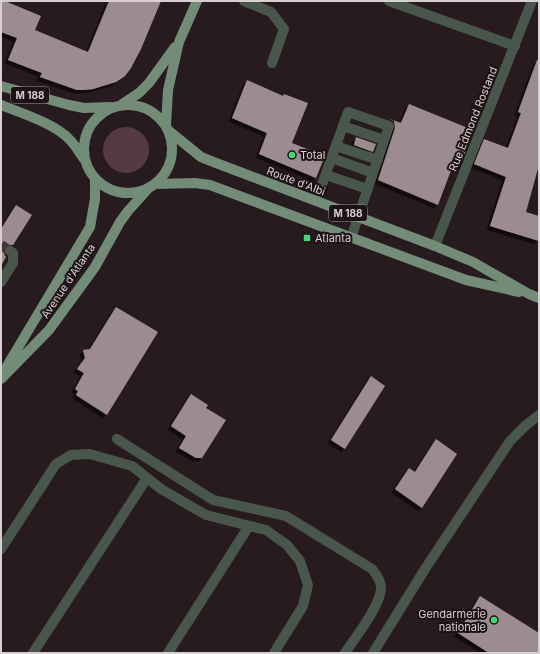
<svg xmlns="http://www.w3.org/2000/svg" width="540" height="654" viewBox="0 0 540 654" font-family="Inter,sans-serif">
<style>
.green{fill:#563a43}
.building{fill:#9c8c91;filter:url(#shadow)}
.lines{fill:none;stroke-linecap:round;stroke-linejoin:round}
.minor-tunnel{stroke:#42363a;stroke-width:10;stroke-dasharray:10 5;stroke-linecap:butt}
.minor{stroke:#49564c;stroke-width:10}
.major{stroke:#728c78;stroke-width:10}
.poi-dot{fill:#47d779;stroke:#1d1215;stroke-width:1.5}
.labels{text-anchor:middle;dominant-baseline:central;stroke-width:4;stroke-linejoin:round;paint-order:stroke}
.shield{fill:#1d1215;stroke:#a09699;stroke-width:1}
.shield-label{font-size:10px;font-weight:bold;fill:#d8cfd2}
.street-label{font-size:11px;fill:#d8cfd2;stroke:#1d1215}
.poi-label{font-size:11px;fill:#d8cfd2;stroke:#1d1215;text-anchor:start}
</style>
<defs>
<filter id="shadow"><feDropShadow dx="-3.5" dy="3.5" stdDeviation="0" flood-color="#0009"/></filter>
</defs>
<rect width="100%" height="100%" fill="#271b1f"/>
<path class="green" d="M103 150a23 23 0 1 1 46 0a23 23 0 1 1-46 0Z"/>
<path class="building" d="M1,1H5L41,16L35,30L88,52L109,1H161L141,49L131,68L125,76L116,82L93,89L84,90H77L40,77L42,73L8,60L17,38L1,32Z
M537,60H539V165L526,212L539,216V241L490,226L506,177L474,164L484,139L508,148L521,113L518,112Z
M247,80L283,96L284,94L308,103L292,143L325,156L316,178L259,154L267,133L232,118Z
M409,104L468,128L466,133L472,135L462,160L456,157L438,205L378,180L395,128L394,121L387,118L401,123Z
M356,137L376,144L373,152L354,145Z
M16,205L32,215L13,245H7L4,248V254L6,257L1,266V229Z
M116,307L158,332L107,415L76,395L78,391L75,389L84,373L77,369L85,358L83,350L90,349Z
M371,376L385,386L345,449L331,440Z
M191,394L208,405L206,408L226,420L202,458H196L179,448L186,436L171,426Z
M436,439L457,454L422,508L395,489L409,468L415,472Z
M480,596L539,633V653H489L458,633Z"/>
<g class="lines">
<path class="minor-tunnel" d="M1,245L10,251"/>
<path class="minor" d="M244,1L271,12L284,29L272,63
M389,1L515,46
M343,126L384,140
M336,146L378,160
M332,158L373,173
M326,175L368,189
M316,201L348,112L389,126L351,238
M435,246L532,1
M1,282L13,263V253L10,251
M117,439L213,500L286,516L372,569C377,575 381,581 381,588C381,605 355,638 345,653
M1,549L56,464L71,455L90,454L132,466L161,489L206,515L266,530L287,545L300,561L308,585L303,606L274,653
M33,653L147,478
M168,653L249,526
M373,653L425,569L510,441L525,426L539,415"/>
<path class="major" d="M1,86L69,105L84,108L110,107
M84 149a44 44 0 1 1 88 0a44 44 0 1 1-88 0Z
M1,105C21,113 56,124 70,140C76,146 80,154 85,160
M121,105L139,93L149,83L175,47
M166,125L168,90L179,42L197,1
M169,131L201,157L216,163L435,246L473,262L529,294L539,298
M156,184L195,183L210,185L466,280L519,292
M4,371L90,227L95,199V179
M1,379L49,330L95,267L120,222L128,211L147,190"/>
</g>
<g class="poi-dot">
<circle cx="292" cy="155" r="4"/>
<rect x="303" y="234" width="8" height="8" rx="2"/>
<circle cx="494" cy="620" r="4"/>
</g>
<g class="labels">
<g class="shield">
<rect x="11" y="87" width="38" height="16" rx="3"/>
<rect x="329" y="205" width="38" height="16" rx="3"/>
</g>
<g class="shield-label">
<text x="30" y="95">M 188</text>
<text x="348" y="213">M 188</text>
</g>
<g class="street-label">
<text transform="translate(473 119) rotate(-68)">Rue Edmond Rostand</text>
<text transform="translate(296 181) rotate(21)">Route d'Albi</text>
<text transform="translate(68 281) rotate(-56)">Avenue d'Atlanta</text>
</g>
<g class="poi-label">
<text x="300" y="155">Total</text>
<text x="315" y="238">Atlanta</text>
<text x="486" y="614" text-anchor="end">Gendarmerie<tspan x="486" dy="13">nationale</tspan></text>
</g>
</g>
<rect width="540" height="654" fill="none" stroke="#d8cfd2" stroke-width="4"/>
</svg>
